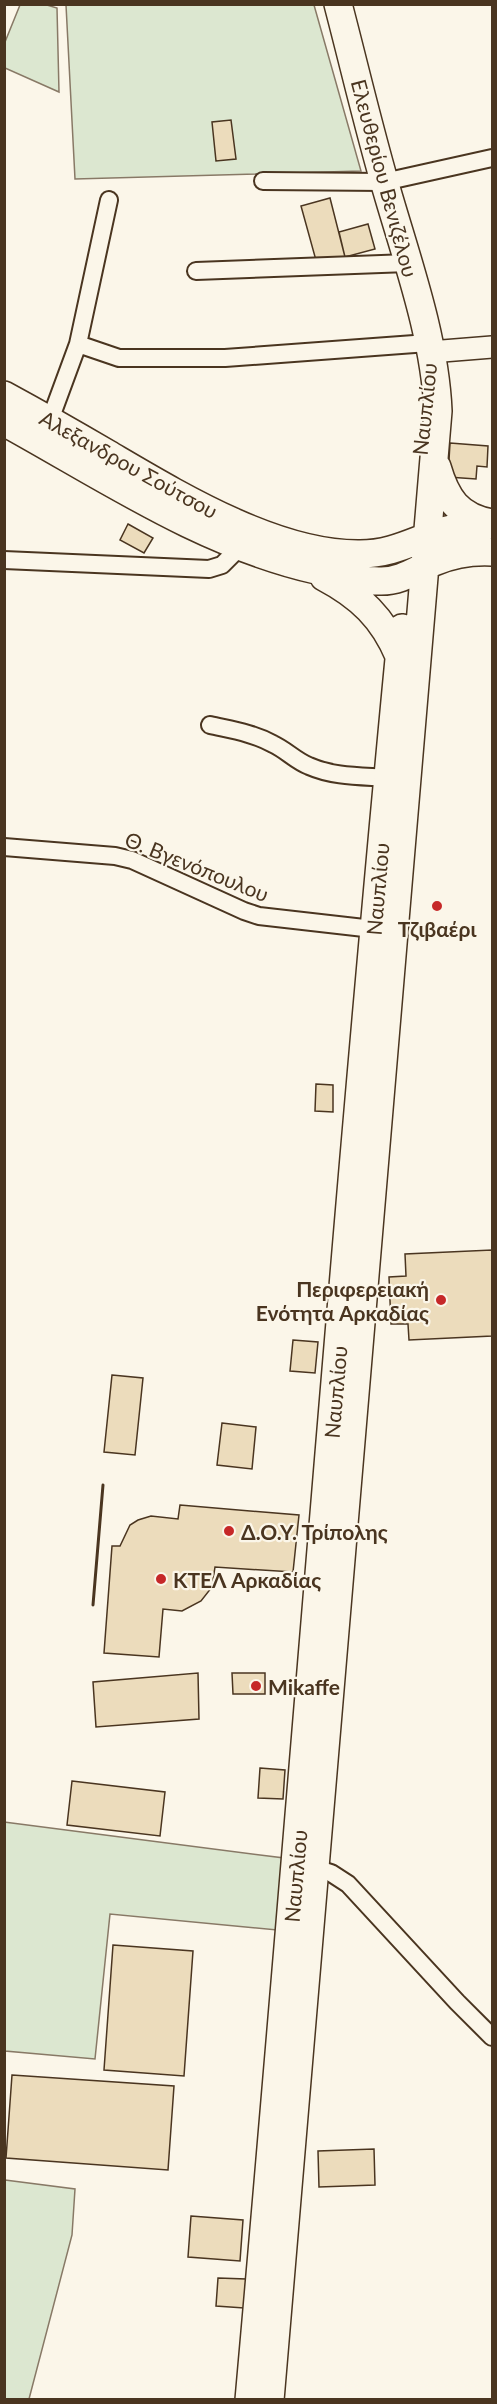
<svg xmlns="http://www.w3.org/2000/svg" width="497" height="2404" viewBox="0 0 497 2404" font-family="Lato,sans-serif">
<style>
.green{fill:#dce7d0;stroke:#887966;stroke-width:1.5}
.building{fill:#ecdcbc;stroke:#4a3520;stroke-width:1.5}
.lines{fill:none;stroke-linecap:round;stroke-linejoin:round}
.minor-casing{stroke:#4a3520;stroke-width:20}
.tertiary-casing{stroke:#4a3520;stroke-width:24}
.primary-casing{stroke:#4a3520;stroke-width:30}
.minor{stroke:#fbf6e9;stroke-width:16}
.tertiary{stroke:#fbf6e9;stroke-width:21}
.primary{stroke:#fbf6e9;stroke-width:27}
.wall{stroke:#4a3520;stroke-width:3}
.poi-dot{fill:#c62828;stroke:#fbf6e9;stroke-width:2}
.labels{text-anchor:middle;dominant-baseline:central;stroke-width:4.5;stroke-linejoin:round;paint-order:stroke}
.street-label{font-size:21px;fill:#4a3520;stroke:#fbf6e9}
.poi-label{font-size:21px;font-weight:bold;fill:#4a3520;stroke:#fbf6e9;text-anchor:start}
</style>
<rect width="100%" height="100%" fill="#fbf6e9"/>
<path class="green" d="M20,5H47L57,8L59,92L5,68V42Z
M66,5H314L361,171L75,179Z
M4,1822L284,1858L277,1930L110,1914L95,2059L5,2051Z
M5,2180L75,2189L72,2235L29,2399H5Z"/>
<path class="building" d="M231,120L236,159L216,161L212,122Z
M330,198L345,257L317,264L301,206Z
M368,224L375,249L345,257L339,232Z
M450,443L488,446L487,467L477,466L476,479L448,477Z
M128,524L153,538L144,553L120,540Z
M316,1084L333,1085V1112L315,1111Z
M492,1250V1336L409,1340L408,1324H391L389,1277L406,1276L405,1254Z
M293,1340L318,1342L315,1373L290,1371Z
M112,1375L143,1378L135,1455L104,1452Z
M222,1423L256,1427L252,1469L217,1465Z
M180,1505L299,1515L293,1572L215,1567L212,1587L201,1601L182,1611L163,1609L159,1657L104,1653L112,1546H120L130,1525L138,1520L151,1516L178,1519Z
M198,1673L199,1719L96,1727L93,1682Z
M232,1673H265V1694H233Z
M260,1768L285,1770L283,1799L258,1798Z
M72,1781L165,1792L160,1836L67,1825Z
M113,1945L193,1951L184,2076L104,2070Z
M12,2075L174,2086L168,2170L6,2158Z
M374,2149L375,2185L319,2187L318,2151Z
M191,2216L243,2220L240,2261L188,2257Z
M218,2278L246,2279L244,2308L216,2306Z"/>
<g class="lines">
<g class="minor-casing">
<path id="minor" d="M263,181L384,182L492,158
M196,271L408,263
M78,344L119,358H225L428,343
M50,420L78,344L109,200
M4,560L209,569L222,565L240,547
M210,725C232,730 253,733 273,744C286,750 296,761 309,766C334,777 361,776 388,778
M4,847L115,856L132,860L244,911L259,916L373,929
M309,1866L331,1873L348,1884L457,2002L492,2037"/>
</g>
<g class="tertiary-casing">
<path id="tertiary" d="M430,352L492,347"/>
</g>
<g class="primary-casing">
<path id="primary" d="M4,395C39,414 74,434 108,454C178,495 276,555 360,554C394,554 416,539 447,530C462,526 478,526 492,525
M4,422C106,478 202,544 316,570C337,575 358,581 379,581C400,582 416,570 434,562C453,554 473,551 492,552
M437,467C446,498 458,517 492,523
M324,577C360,596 383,618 399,656
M249,2400C302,1809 345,1218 402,628
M270,2400L438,411C435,340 409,266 389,198C370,134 355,69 338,4"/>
</g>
<use href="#minor" class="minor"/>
<use href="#tertiary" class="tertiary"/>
<use href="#primary" class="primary"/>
<path class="wall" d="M93,1605L103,1485"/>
</g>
<g class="poi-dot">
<circle cx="437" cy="906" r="6"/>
<circle cx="441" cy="1300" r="6"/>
<circle cx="229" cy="1531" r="6"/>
<circle cx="161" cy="1579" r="6"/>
<circle cx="256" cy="1686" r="6"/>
</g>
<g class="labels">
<g class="street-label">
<text transform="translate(385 178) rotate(75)">Ελευθερίου Βενιζέλου</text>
<text transform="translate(424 409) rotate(-84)">Ναυπλίου</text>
<text transform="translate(129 464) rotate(29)">Αλεξανδρου Σούτσου</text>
<text transform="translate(197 866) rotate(22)">Θ. Βγενόπουλου</text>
<text transform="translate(377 889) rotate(-85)">Ναυπλίου</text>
<text transform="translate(335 1392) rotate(-85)">Ναυπλίου</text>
<text transform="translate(295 1876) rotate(-85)">Ναυπλίου</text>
</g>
<g class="poi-label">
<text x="437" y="928" text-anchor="middle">Τζιβαέρι</text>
<text x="429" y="1288" text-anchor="end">Περιφερειακή<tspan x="429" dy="24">Ενότητα Αρκαδίας</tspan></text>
<text x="241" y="1531">Δ.Ο.Υ. Τρίπολης</text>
<text x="173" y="1579">ΚΤΕΛ Αρκαδίας</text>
<text x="268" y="1686">Mikaffe</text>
</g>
</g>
<rect width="497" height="2404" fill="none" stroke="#4a3520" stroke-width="12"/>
</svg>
